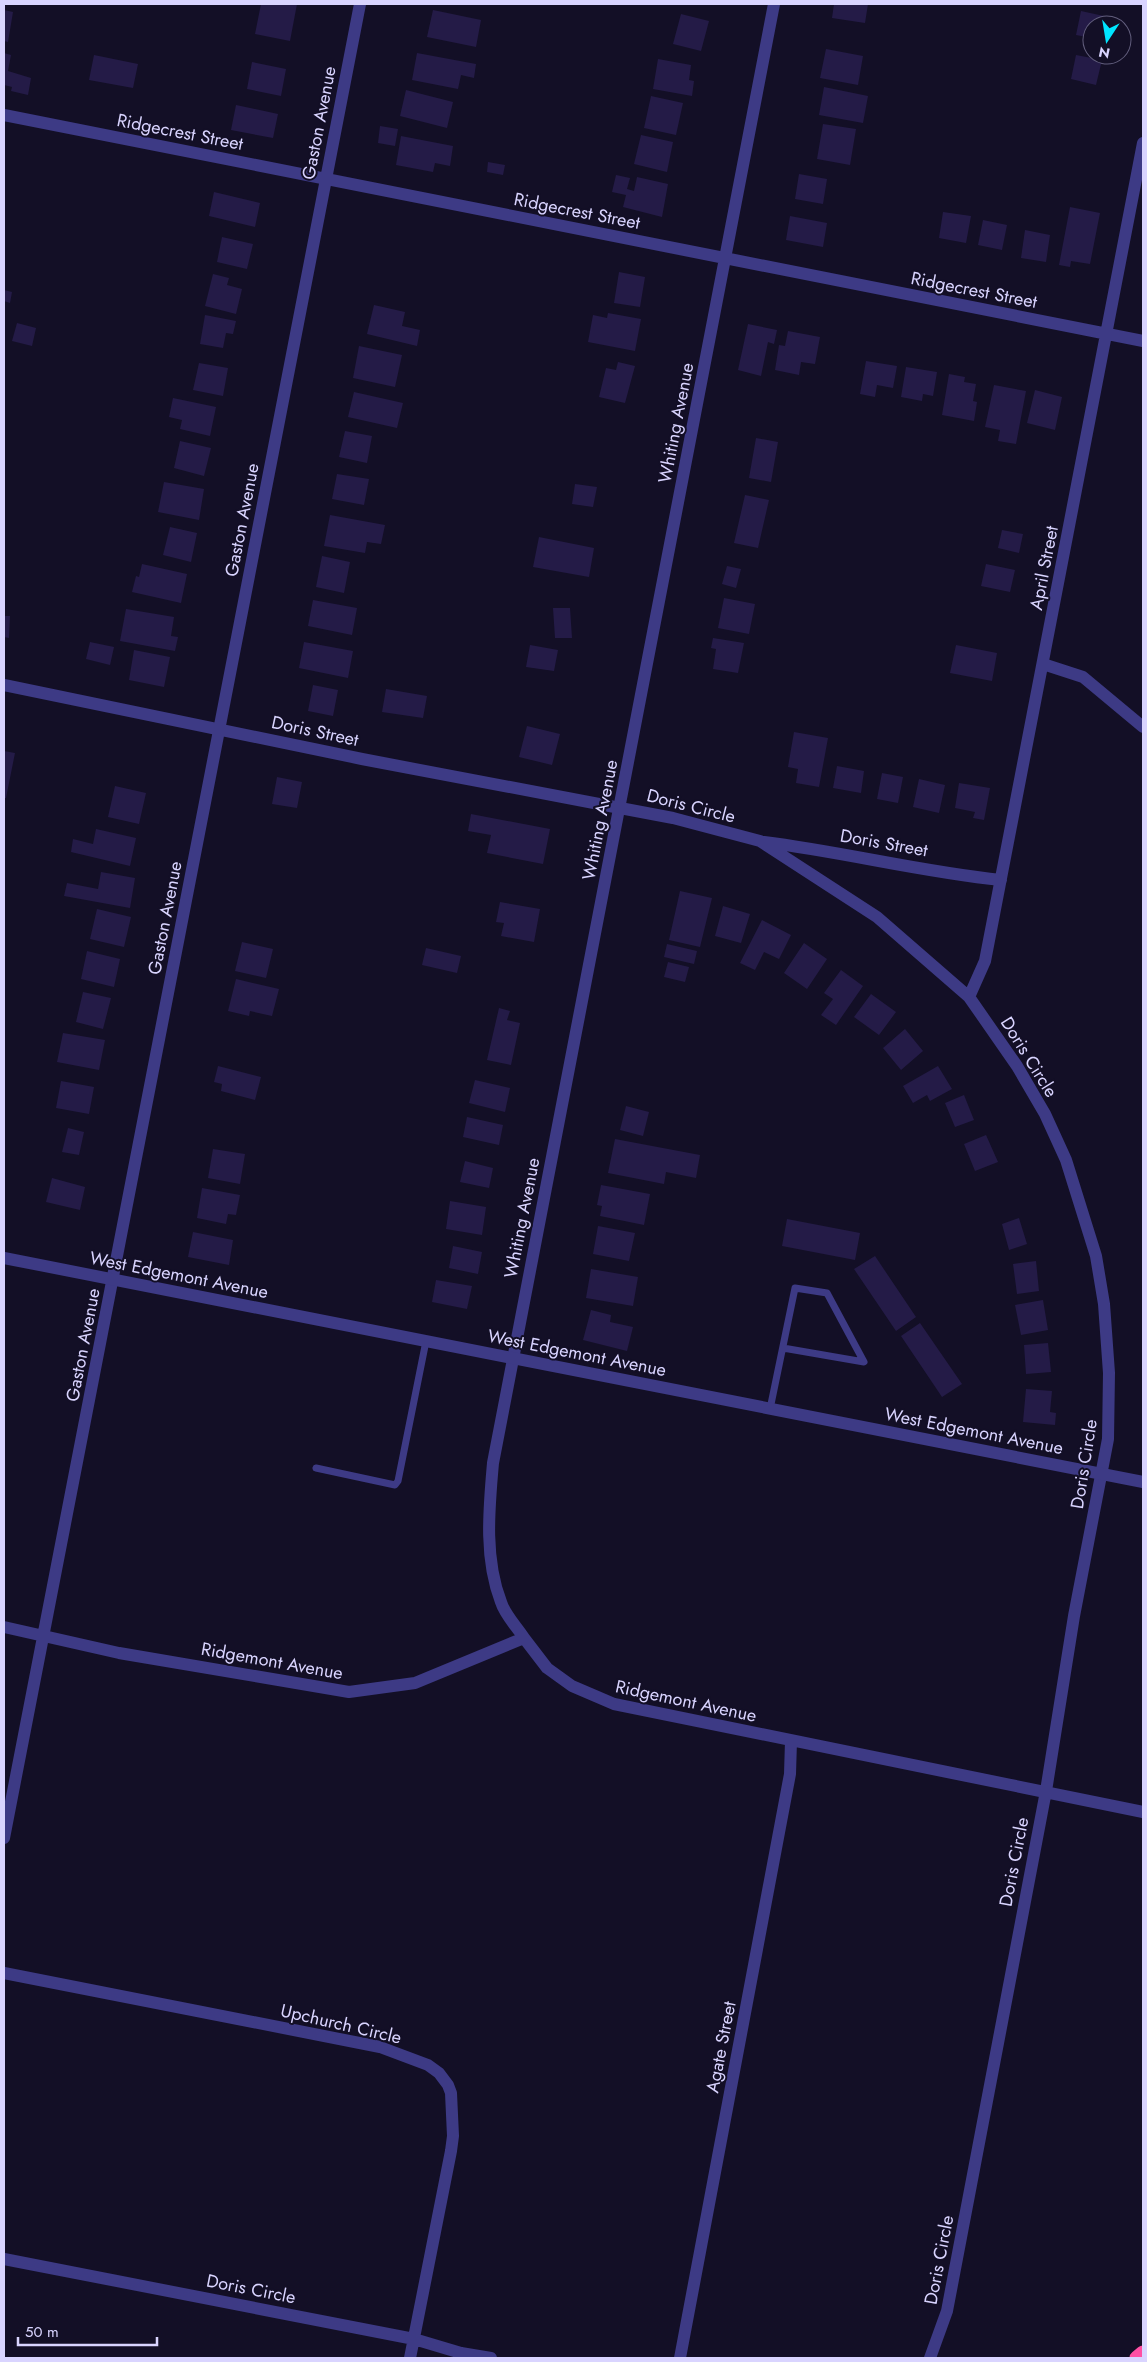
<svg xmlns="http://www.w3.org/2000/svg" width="1147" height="2362" viewBox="0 0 1147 2362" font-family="Jost,sans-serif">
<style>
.building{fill:#241b47}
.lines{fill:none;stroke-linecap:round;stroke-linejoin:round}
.service{stroke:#3d3a85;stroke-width:7}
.minor{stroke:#3d3a85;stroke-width:12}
.tertiary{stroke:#3d3a85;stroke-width:12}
.motorway{stroke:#ff4fa3;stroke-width:15}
.labels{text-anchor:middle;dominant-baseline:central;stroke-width:4;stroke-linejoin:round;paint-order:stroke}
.street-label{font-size:18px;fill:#d9d4ff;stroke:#130f26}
</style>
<rect width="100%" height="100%" fill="#130f26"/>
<path class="building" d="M261,4H297L290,41L255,34Z
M834,4H868L865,23L832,18Z
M4,10L13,12L8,42L4,41Z
M433,10L481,20L476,47L427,37Z
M1081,11L1113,18L1112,25H1092V38L1076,35Z
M681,14L709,21L701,51L673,44Z
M826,49L863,56L858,85L820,78Z
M4,53L11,55L8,71L31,78L28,95L11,91L12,87L4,85Z
M417,53L476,64L474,78L461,75L458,89L412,80Z
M94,55L138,64L133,88L89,80Z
M1076,55L1102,60L1096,85L1071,79Z
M658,59L691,65L689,80L694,81L692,96L653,89Z
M252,62L286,69L281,96L247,89Z
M824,87L868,96L863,123L819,115Z
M406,90L453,102L447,128L400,116Z
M651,96L683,103L676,135L644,128Z
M236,105L278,114L273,138L231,130Z
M823,124L856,129L850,165L817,159Z
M380,126L398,129L395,146L378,143Z
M641,135L673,142L667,172L634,164Z
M401,136L453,146L450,166L435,163L433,172L396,165Z
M488,162L505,165L503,175L487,172Z
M799,174L827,179L823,204L795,199Z
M616,175L630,178L627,189L634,191L637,177L668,184L662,217L623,207L626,195L612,192Z
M214,192L260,203L255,227L209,216Z
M1070,207L1100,213L1090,264L1071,261L1070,267L1059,265Z
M943,212L971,216L966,243L939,238Z
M790,216L827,223L823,247L786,240Z
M983,220L1007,225L1002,250L978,245Z
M1025,230L1050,235L1046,262L1021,258Z
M222,237L253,244L247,269L217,262Z
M619,272L645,277L640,307L614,303Z
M213,274L229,278L227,285L242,289L236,314L205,306Z
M4,290L12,292L10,303L4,301Z
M374,305L405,312L402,326L420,330L417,346L367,334Z
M608,313L641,319L635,351L588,342L593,315L607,318Z
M205,315L236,321L233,334L226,333L223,348L200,344Z
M17,323L36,328L32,346L12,341Z
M748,324L777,330L774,344L768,342L761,376L738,370Z
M788,331L820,337L815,364L801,362L799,375L775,370L779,345L785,346Z
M359,346L402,355L395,387L353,378Z
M866,361L897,366L893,388L877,385L875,397L860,394Z
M618,362L635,366L625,403L599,397L606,368L616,370Z
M199,363L228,368L223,396L193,390Z
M906,367L937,372L933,396L923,394L922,401L901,397Z
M949,374L965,377L964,382L976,384L973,401L977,402L974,421L942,415Z
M994,385L1026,391L1016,444L998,441L1000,430L985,427Z
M1035,390L1062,397L1055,430L1027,423Z
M354,392L403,403L397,428L348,417Z
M173,398L216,407L210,436L180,429L182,420L169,417Z
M345,431L372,436L367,463L339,457Z
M756,438L778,442L771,482L749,478Z
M180,441L211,448L204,476L174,468Z
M337,474L369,479L364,505L332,499Z
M164,482L204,489L199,520L158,512Z
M575,484L597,487L593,507L572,504Z
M745,495L769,500L758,548L734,543Z
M330,515L385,525L381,544L367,542L365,553L324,546Z
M170,527L197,533L191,562L163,555Z
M1002,530L1023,534L1019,553L998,548Z
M539,537L594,548L589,577L533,567Z
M322,556L350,562L344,593L316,587Z
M142,564L187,574L181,603L132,592L136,576L139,577Z
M986,564L1015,570L1010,592L981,586Z
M727,566L741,569L736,588L722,584Z
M724,598L755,604L749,634L718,628Z
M313,600L357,608L352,635L308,626Z
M553,608H570L572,638H555Z
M126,609L174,617L171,636L178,637L175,651L120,641Z
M4,616H10L9,638L4,637Z
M713,638L744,643L738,673L713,669L716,649L711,648Z
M90,642L114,647L110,665L86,659Z
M304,642L353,651L348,678L299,668Z
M530,645L558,650L554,671L526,667Z
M956,645L997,653L992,681L950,673Z
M134,650L170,657L164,687L129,680Z
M313,685L338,690L333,716L308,711Z
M386,689L427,696L423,718L382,712Z
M527,726L560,734L552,765L519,757Z
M794,732L828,738L819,787L796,783L798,769L788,767Z
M4,751L15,753L6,798H4Z
M837,766L864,771L861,793L833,788Z
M882,773L903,777L898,803L877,799Z
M277,777L302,782L297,808L272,804Z
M919,779L945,785L939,813L913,807Z
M959,783L990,788L984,820L973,818L975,812L955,808Z
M115,786L146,793L139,824L108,817Z
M471,814L550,829L543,864L487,853L491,835L468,831Z
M96,829L136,838L130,866L71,852L73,839L93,844Z
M101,872L135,878L130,908L64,896L67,883L98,889Z
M680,891L712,898L700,947L669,940Z
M500,902L540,909L534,942L501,936L504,923L496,922Z
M723,906L750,914L741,943L715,936Z
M97,909L131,917L124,947L90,939Z
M762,920L791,935L779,959L764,952L755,970L740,963Z
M242,942L273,949L266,978L235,971Z
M804,943L827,959L807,989L784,973Z
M667,944L697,951L694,964L664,957Z
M426,948L461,956L457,973L422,965Z
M87,951L120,959L114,987L81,979Z
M668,962L689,967L685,982L664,977Z
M841,970L863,986L836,1025L821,1015L833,999L824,993Z
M236,979L279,989L272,1016L250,1011L249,1016L228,1011Z
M83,992L111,998L103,1029L76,1022Z
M871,994L896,1012L879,1035L854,1017Z
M499,1008L510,1011L507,1020L520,1023L511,1065L487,1060Z
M905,1029L923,1051L901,1070L883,1048Z
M63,1033L105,1040L99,1070L57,1062Z
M218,1066L261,1077L255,1100L221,1091L222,1084L214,1082Z
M938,1066L952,1089L930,1101L927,1095L913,1103L903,1086Z
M475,1080L510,1088L505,1112L469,1103Z
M61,1081L94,1087L89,1114L56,1108Z
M964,1095L974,1120L955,1127L945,1103Z
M626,1106L649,1112L643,1136L620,1130Z
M467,1117L503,1125L499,1145L463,1137Z
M68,1128L84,1132L79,1155L62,1152Z
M986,1135L998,1162L975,1171L964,1144Z
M615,1139L700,1155L696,1178L666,1172L664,1184L608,1173Z
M213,1149L245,1154L240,1184L208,1178Z
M465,1161L493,1168L489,1188L460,1182Z
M52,1178L85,1187L80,1210L46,1202Z
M601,1185L650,1194L644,1225L600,1216L602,1206L597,1205Z
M202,1188L240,1195L236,1215L228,1214L226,1224L197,1218Z
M450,1201L486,1207L482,1235L446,1229Z
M1019,1218L1027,1244L1009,1250L1002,1224Z
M787,1219L860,1233L855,1260L782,1246Z
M598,1226L635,1233L629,1261L593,1254Z
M193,1232L233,1240L229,1265L188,1257Z
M453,1246L482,1252L478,1274L449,1268Z
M875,1256L916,1317L896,1331L854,1269Z
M1036,1261L1039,1291L1017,1294L1013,1264Z
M591,1269L638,1277L633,1306L586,1298Z
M436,1280L472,1286L467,1309L432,1302Z
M1043,1300L1048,1330L1021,1335L1015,1305Z
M591,1310L611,1315L610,1322L633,1327L627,1351L583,1340Z
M920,1323L962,1384L942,1397L901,1336Z
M1048,1343L1051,1372L1026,1374L1024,1345Z
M1026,1389L1052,1391L1050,1412L1056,1413L1055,1425L1023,1422Z"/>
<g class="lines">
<path class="service" d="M770,1409L795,1288L827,1293L864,1362L783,1348
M316,1468L395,1485L398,1481L426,1341"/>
<path class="minor" d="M4,115L1143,341
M1043,664L1083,677L1143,727
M4,685L362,759L620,808L673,818L760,841L877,917L969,997L1017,1066L1045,1114L1066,1160L1096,1256L1104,1304L1109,1373L1108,1439L1074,1616L1046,1791L947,2311L930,2358
M764,842C844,852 922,872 1001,880
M969,997L985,961L1143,143
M4,1627L119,1653L349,1692L415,1683L524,1638L547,1668L572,1686L614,1704L1143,1812
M524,1638C517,1627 505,1615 501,1602C484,1558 489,1509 493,1463L774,4
M4,1838L360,4
M4,1973L380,2047L428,2065L439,2073L448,2085L451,2093L453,2136L451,2151L410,2358
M4,2259L414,2339L461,2353L491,2358
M680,2358L790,1774L791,1741"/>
<path class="tertiary" d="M4,1258L1143,1482"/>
<path class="motorway" d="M1137,2358L1143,2353"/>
</g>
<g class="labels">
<g class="street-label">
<text transform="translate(319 123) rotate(-79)">Gaston Avenue</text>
<text transform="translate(180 132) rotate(11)">Ridgecrest Street</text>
<text transform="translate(577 211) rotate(11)">Ridgecrest Street</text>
<text transform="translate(974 290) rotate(11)">Ridgecrest Street</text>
<text transform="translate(676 423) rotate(-79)">Whiting Avenue</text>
<text transform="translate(242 520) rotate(-79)">Gaston Avenue</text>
<text transform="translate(1044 568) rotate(-79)">April Street</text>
<text transform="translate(315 731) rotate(12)">Doris Street</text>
<text transform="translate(691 806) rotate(14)">Doris Circle</text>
<text transform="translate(600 820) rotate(-79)">Whiting Avenue</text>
<text transform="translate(884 843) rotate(10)">Doris Street</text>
<text transform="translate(165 918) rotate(-79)">Gaston Avenue</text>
<text transform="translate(1029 1057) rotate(58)">Doris Circle</text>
<text transform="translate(522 1218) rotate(-79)">Whiting Avenue</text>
<text transform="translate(179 1275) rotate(11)">West Edgemont Avenue</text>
<text transform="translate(83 1345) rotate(-79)">Gaston Avenue</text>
<text transform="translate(577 1353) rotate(11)">West Edgemont Avenue</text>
<text transform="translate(974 1431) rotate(11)">West Edgemont Avenue</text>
<text transform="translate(1084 1464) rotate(-81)">Doris Circle</text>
<text transform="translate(272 1661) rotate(10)">Ridgemont Avenue</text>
<text transform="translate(686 1701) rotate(12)">Ridgemont Avenue</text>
<text transform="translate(1014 1862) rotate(-79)">Doris Circle</text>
<text transform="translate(341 2024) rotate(13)">Upchurch Circle</text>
<text transform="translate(721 2047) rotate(-79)">Agate Street</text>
<text transform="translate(939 2260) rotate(-79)">Doris Circle</text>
<text transform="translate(251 2289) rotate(11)">Doris Circle</text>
</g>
</g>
<rect width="1147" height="2362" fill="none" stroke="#d9d4ff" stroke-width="10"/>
<g transform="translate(1107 40) rotate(192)"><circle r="24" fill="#130f26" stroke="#625e7d"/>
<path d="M0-4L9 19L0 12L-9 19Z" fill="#00e5ff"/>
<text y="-8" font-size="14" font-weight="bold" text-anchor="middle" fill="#d9d4ff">N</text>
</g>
<path d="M18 2337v8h139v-8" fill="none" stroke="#d9d4ff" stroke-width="2.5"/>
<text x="25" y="2337" font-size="15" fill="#d9d4ff" stroke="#130f26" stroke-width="4" paint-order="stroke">50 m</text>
</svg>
